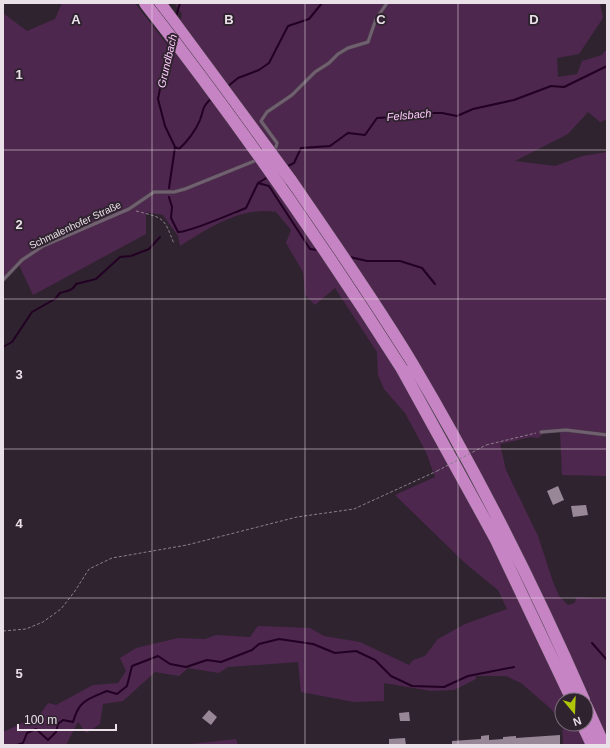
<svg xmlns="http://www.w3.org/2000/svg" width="610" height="748" viewBox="0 0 610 748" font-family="Helvetica,sans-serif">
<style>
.green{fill:#4e274e;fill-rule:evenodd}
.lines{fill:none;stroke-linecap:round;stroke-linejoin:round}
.stream{stroke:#220023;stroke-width:2}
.building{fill:#978797}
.service-casing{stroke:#4a3f49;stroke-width:4}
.motorway-casing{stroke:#4a3f49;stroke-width:13}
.path{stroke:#8a7f8a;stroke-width:1;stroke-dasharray:3 2;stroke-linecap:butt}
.service{stroke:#716170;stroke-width:3}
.motorway{stroke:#c684c4;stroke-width:12}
.motorway-bridge-casing{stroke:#4a3f49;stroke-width:13;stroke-linecap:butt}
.path-bridge{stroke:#8a7f8a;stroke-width:1;stroke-dasharray:3 2;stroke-linecap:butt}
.motorway-bridge{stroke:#c684c4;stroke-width:12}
.grid{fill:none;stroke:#e9e0e8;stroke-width:1;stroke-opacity:0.55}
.labels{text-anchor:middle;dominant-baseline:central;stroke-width:4;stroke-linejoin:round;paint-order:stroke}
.street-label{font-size:10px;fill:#e9e0e8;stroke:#302330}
.water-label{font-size:11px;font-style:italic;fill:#ffcbfd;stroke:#302330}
.grid-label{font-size:13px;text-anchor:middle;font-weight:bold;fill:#e9e0e8;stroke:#302330;stroke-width:4;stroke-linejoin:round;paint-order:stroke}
</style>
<rect width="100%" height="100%" fill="#302330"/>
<path class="green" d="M62,3H135L172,51L182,14L174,3H600L603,18L579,54L557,58L558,77L577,74L582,61L602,55L607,49V119L600,122L588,112L568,134L515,161L555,166L583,156L607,152V476L562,475L560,432L543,434L538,438L531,437L500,444L506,470L538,536L553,582L559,596L568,605L575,603L576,597L607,599V745H563L562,721L550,708L521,683L506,676H476V679L454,690L431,691L384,683V701L354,702L301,692L298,662L228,667L219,673L188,668L179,676L155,672L123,701L103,704L100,724L86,733L78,722L66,745H3V732L27,721L37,719L48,703L56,705L93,685L118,683L126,671L120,658L136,648L178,638L205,639L216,635L250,637L258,626L310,628L324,636L360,642L409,665L413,660L425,656L438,639L465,624L507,609L498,590L466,564L395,495L435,477L426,452L405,413L384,389L378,375L377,352L335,288L315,305L305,295L303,272L286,243L291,230L276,212C241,206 208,228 180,246L178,236L163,215L146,212V234L33,295L19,265L3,280V13L27,31L55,19ZM562,700H586V724H562Z
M236,739L238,745H182Z"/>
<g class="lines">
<path class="stream" d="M176,17L180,3
M227,87L238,78L259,70L269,63L288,26L309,19L322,3
M175,147L179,149C187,142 196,130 200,120C204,109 202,106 212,98
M286,167L294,163L301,148L330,146L348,133L365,135L377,118L395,117L405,113H442L457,116L473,109L514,100L551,86L564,87L607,66
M258,183L269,186L310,249L318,250
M169,188L175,147L165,126L158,99L169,43
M169,197L172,207L171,218L178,232C188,233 233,213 246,208L258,183L268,177
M350,257L367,261H400L422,268L435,284
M3,347L12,342L32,312L55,299L60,293C66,291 73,291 76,284L96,279L120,257L131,256L149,249L160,237
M592,643L607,660
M5,745H8
M17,745L23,743L27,733L36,729L48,740L56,732L58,724L63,720L73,722C79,700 88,699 107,691L117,694L127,686L132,666L158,656L170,664L186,667L207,660L221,662L252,650L259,644L279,639L313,644L335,653L356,651L375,660L391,676L412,686L444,687L468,676L514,667"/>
</g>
<path class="building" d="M558,486L564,500L553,505L547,491Z
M586,505L588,515L573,517L571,506Z
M209,710L217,717L211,725L202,718Z
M409,712L410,721H400L399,713Z
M489,735V740L503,739V737L516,736V738L560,735V745H452V741L481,739V736Z
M405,738L406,745H389V739Z"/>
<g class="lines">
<g class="service-casing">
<path id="service" d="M272,150L276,147L277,143L261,121L267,112L292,95L315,72L329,63L338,54L348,48L368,42L376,19L387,3
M3,280L22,260L43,246L129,209L154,192H174L185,189L257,160
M541,432L566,430L607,435"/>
</g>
<g class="motorway-casing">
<path id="motorway" d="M160,3L268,149
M290,179C332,240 374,300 412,363C476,471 534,585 584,700
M402,369L495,538L572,700
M586,705L604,745
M582,724L592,745"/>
</g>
<path class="path" d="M136,211C164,218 164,217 174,244
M486,445L536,433
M3,631L26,629L43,622L61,609L75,591L89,569L112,558L187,545L297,517L354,509L437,471"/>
<use href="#service" class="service"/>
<use href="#motorway" class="motorway"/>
<g class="motorway-bridge-casing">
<path id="motorway-bridge" d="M145,3C237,121 322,243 402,369
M268,149L290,179"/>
</g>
<path class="path-bridge" d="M437,471L486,445"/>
<use href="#motorway-bridge" class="motorway-bridge"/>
</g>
<path class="grid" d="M152,3V745M305,3V745M458,3V745M3,150H607M3,299H607M3,449H607M3,598H607"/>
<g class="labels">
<g class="street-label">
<text transform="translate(75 225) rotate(-25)">Schmalenhofer Straße</text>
</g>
<g class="water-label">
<text transform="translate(167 61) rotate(-77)">Grundbach</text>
<text transform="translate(409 115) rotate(-5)">Felsbach</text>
</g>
</g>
<g class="grid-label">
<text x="76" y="24">A</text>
<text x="229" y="24">B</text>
<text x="381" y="24">C</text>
<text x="534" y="24">D</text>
<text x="19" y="79">1</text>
<text x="19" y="229">2</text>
<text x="19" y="379">3</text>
<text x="19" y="528">4</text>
<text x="19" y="678">5</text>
</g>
<rect width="610" height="748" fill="none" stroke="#e9e0e8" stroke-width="8"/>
<g transform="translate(574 712) rotate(161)"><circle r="19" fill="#302330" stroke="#7a6f7a"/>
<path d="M0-3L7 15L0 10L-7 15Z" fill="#afc505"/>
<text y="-6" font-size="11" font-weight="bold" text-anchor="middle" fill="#e9e0e8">N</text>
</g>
<path d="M18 724v6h98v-6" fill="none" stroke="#e9e0e8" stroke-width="2"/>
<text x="24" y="724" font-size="12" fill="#e9e0e8" stroke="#302330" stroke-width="3" paint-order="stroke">100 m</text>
</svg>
